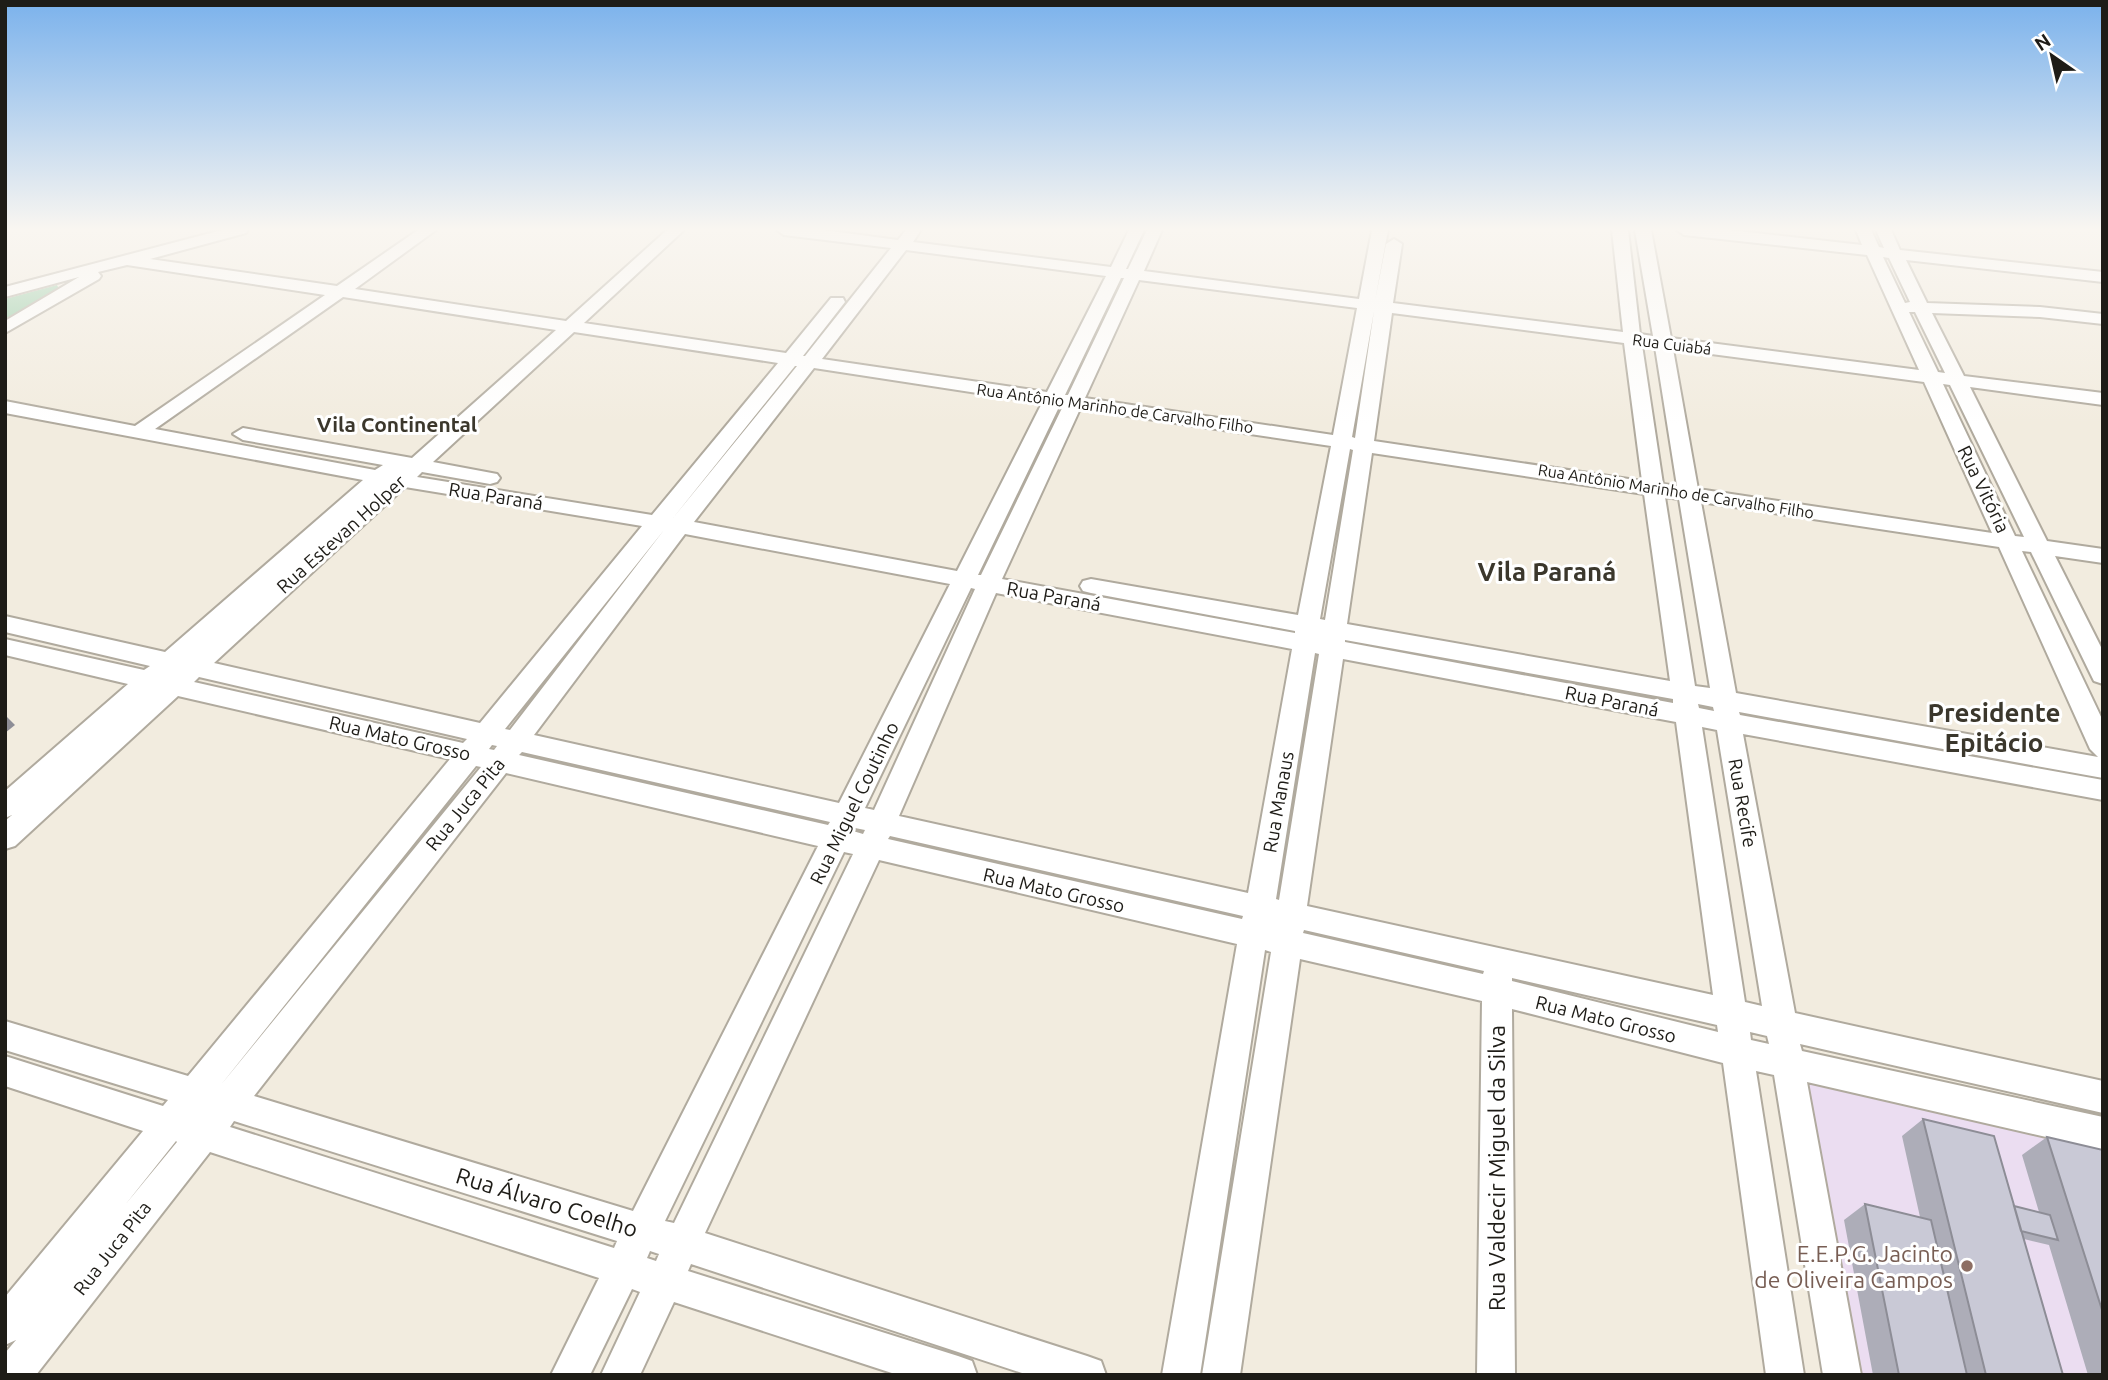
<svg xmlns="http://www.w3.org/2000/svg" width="2108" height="1380" viewBox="0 0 2108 1380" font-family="Ubuntu,sans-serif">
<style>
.education{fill:#ebddf1}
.green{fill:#93caa3}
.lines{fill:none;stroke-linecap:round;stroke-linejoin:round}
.minor-casing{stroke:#b0aa9e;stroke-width:4}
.minor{fill:#fff;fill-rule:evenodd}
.wall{fill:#adadb8}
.shaded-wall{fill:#8d8d96}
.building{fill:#c9c9d6;stroke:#8d8d96;stroke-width:2}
.education-dot{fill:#8d6e63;stroke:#fff;stroke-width:2.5}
.labels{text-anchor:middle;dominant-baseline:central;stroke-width:6;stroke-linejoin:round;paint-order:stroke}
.far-street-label{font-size:16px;fill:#1e1c17;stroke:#fff}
.street-label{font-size:19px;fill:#1e1c17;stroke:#fff}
.far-district-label{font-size:21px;font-weight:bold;fill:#3b372c;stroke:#fff}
.near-street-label{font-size:23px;fill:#1e1c17;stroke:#fff}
.near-education-label{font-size:23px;fill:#785e54;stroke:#fff;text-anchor:end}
.district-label{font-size:26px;font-weight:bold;fill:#3b372c;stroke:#fff}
</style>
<rect width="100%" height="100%" fill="#f2ecdf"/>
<path class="education" d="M1796,1079L2098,1144L2103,1156V1375H1853Z"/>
<path class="green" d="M57,285L59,289L5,319V299Z"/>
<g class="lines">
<g class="minor-casing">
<path id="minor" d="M222,230H248L246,233L150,259L337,286L418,230H436L355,289L566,321L667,230H684L584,323L786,353L831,298H843L845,302L803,356H805L891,248L784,235L777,230H823L898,240L906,230H921L913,242L1111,267L1129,230H1144L1126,269H1128L1147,230H1162L1144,271L1359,299L1372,230H1388L1375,301L1386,244L1394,239L1402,244L1393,303L1623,332L1612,230H1628L1640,334L1653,336L1635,230H1651L1671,338L1919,370L1867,255L1684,235L1677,230H1729L1862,245L1856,230H1871L1879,247L1884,248L1876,230H1891L1900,250L2103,272V282L1906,260L1927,303L2040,307L2103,314V324L2040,317L1932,313L1964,376L2103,393V405L1970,387L2047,541L2103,549V563L2055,556L2103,651V684L2094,681L2091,675L2031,552L2022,551L2103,721V778L1739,712L1740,715L2103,780V800L1743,734L1795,1013L2103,1081V1113L1800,1044L1802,1051L2103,1117V1150L1807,1082L1861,1375H1823L1774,1075L1756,1071L1804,1375H1766L1723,1063L1512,1009L1515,1375H1477L1482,1001L1300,959L1240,1375H1202L1271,952L1265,950L1200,1375H1162L1237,944L879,860L705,1233L1087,1356L1101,1361L1106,1375H1028L691,1264L688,1271L958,1356L972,1361L977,1375H898L674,1302L640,1375H601L640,1292L632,1289L590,1375H551L599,1278L210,1152L36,1375H5V1353L16,1340L5,1345V1297L143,1131L5,1086V1056L163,1106L168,1100L5,1050V1021L188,1076L450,759L178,696L15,846L5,849V821L12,815L5,818V791L128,684L5,655V639L144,670L150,666L5,632V616L165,652L363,480L5,413V401L135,426L325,295L127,265L98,272L101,276L99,279L5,333V321L79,277L5,297V287ZM906,250L1106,276L1047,392L822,359ZM1883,257L1889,258L1910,302L1905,303ZM1121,278H1124L1068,395H1065ZM1139,280L1357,308L1333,435L1085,398ZM343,297L556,330L412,458L243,428L233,434L243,440L383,465L375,470L155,429ZM1374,311L1355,438L1352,437ZM1909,312H1915L1945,373L1938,372ZM1392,313L1624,343L1642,481L1374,441ZM574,332L778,363L652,515L417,477L422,472L490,484L497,482L500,478L497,474L433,462ZM1642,345L1655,347L1677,486L1663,484ZM1673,349L1924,382L1992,533L1698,489ZM795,366H797L673,518ZM814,368L1042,403L957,571L694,522ZM1943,384L1950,385L2024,537L2015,536ZM1060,405L1063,406L981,575H978ZM1080,409L1331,446L1298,615L1091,579L1083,581L1080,586L1083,591L1091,593L1295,631V633L1002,579ZM1350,449L1353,450L1325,620L1320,619ZM1372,453L1644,494L1670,681L1347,624ZM405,487L642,526L480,723L214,663ZM1665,497L1679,499L1710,688L1695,686ZM1701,502L1999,547L2090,749L2098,757L1736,693ZM664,530L510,730L505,729ZM685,534L950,584L839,803L534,735ZM971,588L975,589L874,810L865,808ZM996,593L1292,649L1248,893L899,816ZM1345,640L1673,699V703L1345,642ZM1315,653L1319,654L1279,900L1276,899ZM1343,659L1676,722L1713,995L1307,906ZM199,677L467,739L463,743L194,682ZM1698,704L1713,707L1714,711L1699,708ZM1702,727L1717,730L1762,1006L1745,1002ZM492,745L497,746L494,750L489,749ZM522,752L830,822L828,825L519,755ZM476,766L481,767L220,1086ZM506,773L818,846L633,1211L254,1096ZM855,828L865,830L863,834L853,831ZM890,836L1243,916L1242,919L888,839ZM844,852L853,854L674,1223L665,1221ZM1304,930L1484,971L1483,974L1303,933ZM1512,978L1717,1025L1718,1032L1512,981ZM1750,1032L1767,1036L1769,1044L1751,1040ZM234,1121L617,1241L614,1248L230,1127ZM176,1141L177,1142L125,1205ZM650,1251L659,1254L656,1261L647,1258Z"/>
</g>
<use href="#minor" class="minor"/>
</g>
<path class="wall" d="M1923,1119L2014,1206L2039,1212L2022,1155L2047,1137L2103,1150V1375H2088L2049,1245L2024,1239L2063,1375H1873L1844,1220L1865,1204L1920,1217L1902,1136Z"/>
<path class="shaded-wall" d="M5,715L15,725L5,733Z"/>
<path class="building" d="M1923,1119L1994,1136L2063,1375H1986Z
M2047,1137L2103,1150V1313Z
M1865,1204L1931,1220L1967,1375H1899Z
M2014,1206L2050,1215L2058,1240L2021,1231Z"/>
<linearGradient id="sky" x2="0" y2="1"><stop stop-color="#7bb2ec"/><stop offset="0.54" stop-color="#f9f6f1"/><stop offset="1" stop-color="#f9f6f1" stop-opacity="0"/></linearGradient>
<rect width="2108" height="424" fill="url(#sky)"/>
<circle class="education-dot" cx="1967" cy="1266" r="7"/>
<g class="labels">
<g class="far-street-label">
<text transform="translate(1672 344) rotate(7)">Rua Cuiabá</text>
<text transform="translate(1115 408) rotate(8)">Rua Antônio Marinho de Carvalho Filho</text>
<text transform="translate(1676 491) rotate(9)">Rua Antônio Marinho de Carvalho Filho</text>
</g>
<g class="street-label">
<text transform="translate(1984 489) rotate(64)">Rua Vitória</text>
<text transform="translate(496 496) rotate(9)">Rua Paraná</text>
<text transform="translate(341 534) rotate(-42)">Rua Estevan Holper</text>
<text transform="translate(1054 596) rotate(10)">Rua Paraná</text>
<text transform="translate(1612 701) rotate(11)">Rua Paraná</text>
<text transform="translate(400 738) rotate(13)">Rua Mato Grosso</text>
<text transform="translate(1278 802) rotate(-80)">Rua Manaus</text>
<text transform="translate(854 803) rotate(-64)">Rua Miguel Coutinho</text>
<text transform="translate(1743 803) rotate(80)">Rua Recife</text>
<text transform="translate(465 804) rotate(-51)">Rua Juca Pita</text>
<text transform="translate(1054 890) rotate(13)">Rua Mato Grosso</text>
<text transform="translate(1606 1019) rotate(14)">Rua Mato Grosso</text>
<text transform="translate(112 1248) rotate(-52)">Rua Juca Pita</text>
</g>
<g class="far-district-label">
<text x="397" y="424">Vila Continental</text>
</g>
<g class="near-street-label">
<text transform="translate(1496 1168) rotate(-90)">Rua Valdecir Miguel da Silva</text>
<text transform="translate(547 1202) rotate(17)">Rua Álvaro Coelho</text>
</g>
<g class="near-education-label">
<text x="1953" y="1253">E.E.P.G. Jacinto<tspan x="1953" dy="26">de Oliveira Campos</tspan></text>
</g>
<g class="district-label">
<text x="1547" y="571">Vila Paraná</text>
<text x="1994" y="712">Presidente<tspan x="1994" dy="30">Epitácio</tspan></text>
</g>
</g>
<rect width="2108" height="1380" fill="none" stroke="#1e1c17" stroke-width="14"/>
<g transform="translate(2052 56) rotate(326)" stroke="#ffffff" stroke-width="5" paint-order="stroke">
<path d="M0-5L12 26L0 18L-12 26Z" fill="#1e1c17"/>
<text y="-10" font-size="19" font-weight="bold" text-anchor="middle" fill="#1e1c17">N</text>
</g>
</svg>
